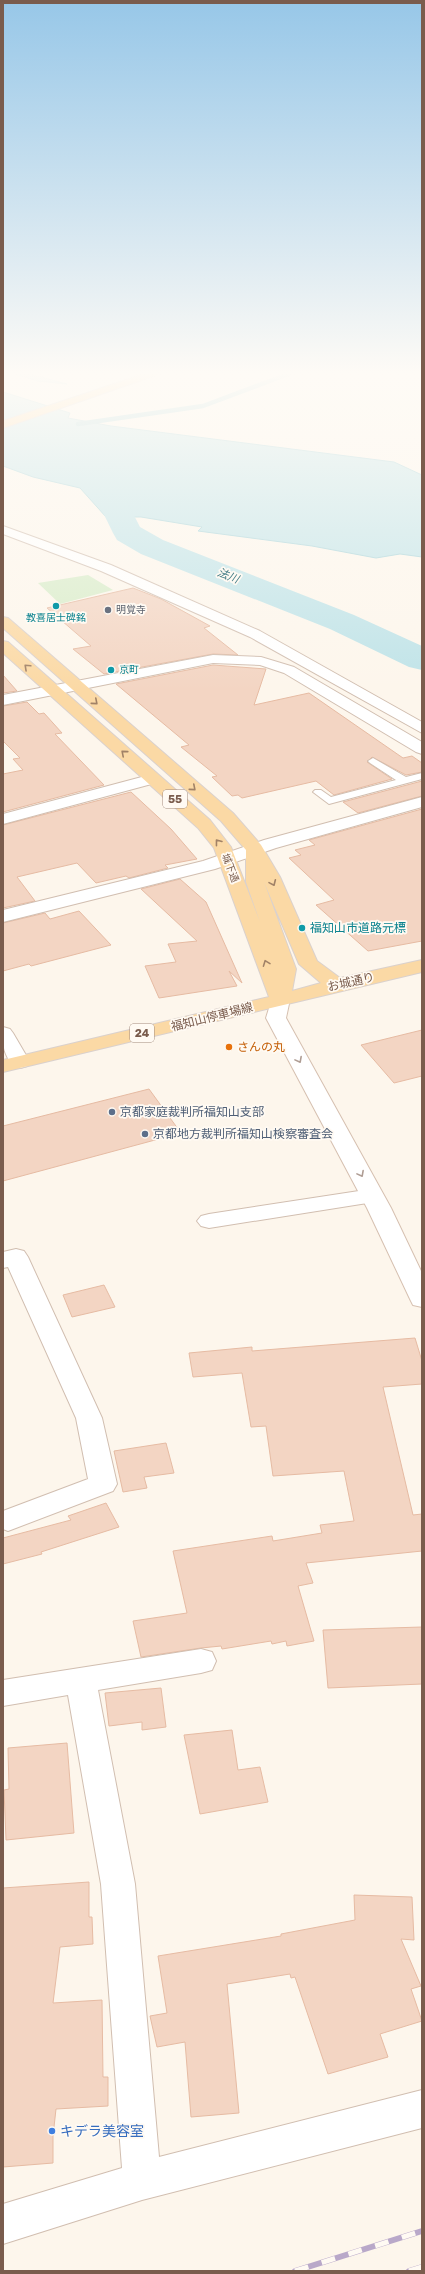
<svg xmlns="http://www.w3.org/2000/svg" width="425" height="2274" viewBox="0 0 425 2274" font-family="Rubik,'Noto Sans JP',sans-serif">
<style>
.green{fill:#d8ecc9}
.water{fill:#bfe3e8;stroke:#a5d3da}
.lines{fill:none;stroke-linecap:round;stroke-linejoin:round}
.stream{stroke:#a5d3da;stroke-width:4.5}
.river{fill:#bfe3e8;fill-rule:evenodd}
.building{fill:#f3d5c3;stroke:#e6bba3}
.lane-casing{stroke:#d1beb0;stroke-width:2}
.street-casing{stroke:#d1beb0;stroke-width:2}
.secondary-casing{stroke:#d6c0b0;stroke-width:2}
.primary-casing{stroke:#dad1cd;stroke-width:2}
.lane{fill:#fff;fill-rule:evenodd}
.street{fill:#fff;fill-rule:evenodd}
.secondary{fill:#fff;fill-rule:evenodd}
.primary{fill:#fbd9a5;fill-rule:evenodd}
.rail-casing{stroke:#b9a8c9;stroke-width:6}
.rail{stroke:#fffaf3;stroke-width:5;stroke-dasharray:14;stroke-linecap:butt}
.oneway{stroke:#a18267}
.oneway2{stroke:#af9d94}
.culture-dot{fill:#0f9aa8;stroke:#fffaf3;stroke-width:1.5}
.worship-dot{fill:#6b7280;stroke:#fffaf3;stroke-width:1.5}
.food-dot{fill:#e8710a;stroke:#fffaf3;stroke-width:1.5}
.service-dot{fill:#5c6f8a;stroke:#fffaf3;stroke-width:1.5}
.shop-dot{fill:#3f7fe0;stroke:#fffaf3;stroke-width:1.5}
.labels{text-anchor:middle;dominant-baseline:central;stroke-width:3.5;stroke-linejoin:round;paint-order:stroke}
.far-worship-label{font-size:10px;fill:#5b616d;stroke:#fffaf3;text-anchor:start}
.far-culture-label{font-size:10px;fill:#0d838f;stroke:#fffaf3}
.far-street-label{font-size:10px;fill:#7a5c4d;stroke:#fffaf3}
.far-water-label{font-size:11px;font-style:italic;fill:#437c86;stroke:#fffaf3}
.shield{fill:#fffaf3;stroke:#a28b7f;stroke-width:1}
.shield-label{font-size:11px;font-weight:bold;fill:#7a5c4d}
.culture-label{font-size:12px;fill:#0d838f;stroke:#fffaf3;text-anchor:start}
.street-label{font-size:12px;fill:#7a5c4d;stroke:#fffaf3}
.food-label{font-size:12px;fill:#c56008;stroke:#fffaf3;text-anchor:start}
.service-label{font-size:12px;fill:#4e5e75;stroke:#fffaf3;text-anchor:start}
.near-shop-label{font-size:14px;fill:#366cbe;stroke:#fffaf3;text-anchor:start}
</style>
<rect width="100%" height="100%" fill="#fdf6ec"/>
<path class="green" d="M88,575L113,590L60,604L38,583Z"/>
<path class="water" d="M11,373H26L67,384L38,381Z
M3,392L70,413L68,418L111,426L394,462L422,475V557L400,554L376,558L312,546L198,531L202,527L141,517H106L80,488L33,477L3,466Z"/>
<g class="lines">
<path class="stream" d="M78,424L203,406L291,373"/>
<path class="river" d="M87,443L97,445L101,451L140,527L163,540L354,615L422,646V670L409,667L330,629L141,554L117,540L113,533L73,451L77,445Z"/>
</g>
<path class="building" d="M133,588L161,599L210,626L204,628L238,655L213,654L104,674L73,649L91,646L47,608Z
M213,665L266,669L254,705L309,693L403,758L412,756L422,763V772L406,775L372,757L367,762L392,779L334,795L316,781L242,798L238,795L232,796L212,777L217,776L181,747L189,745L116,684Z
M3,675L17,691L3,693Z
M27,702L39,714L44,713L62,733L55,734L104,785L3,812V774L23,770L13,759L20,758L3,741V706Z
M422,781V796L358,813L343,802Z
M131,792L171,829L197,859L165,865L168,868L129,878L126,876L96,883L77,863L17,877L35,901L3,908V825Z
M422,809V941L368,951L316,905L334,900L289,858L301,855L295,850L315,845L309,840Z
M180,879L206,902L242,983L229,971L237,986L159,998L145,966L176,962L168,944L197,941L141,889Z
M79,911L111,945L31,966L29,964L3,971V923L45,913L50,919Z
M422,1030V1076L394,1083L361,1045Z
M149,1089L181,1133L3,1181V1126Z
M104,1285L115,1307L72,1317L63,1295Z
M415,1338L422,1361V1384L383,1387L413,1515L422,1514V1551L306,1563L313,1583L298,1586L314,1641L287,1646L286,1641L272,1644L271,1641L222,1649L221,1646L201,1648L141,1657L133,1621L187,1613L173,1551L272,1536L273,1541L322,1533L320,1525L354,1521L344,1471L273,1476L266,1426L251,1427L242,1373L193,1377L189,1353L252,1347V1351Z
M166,1443L174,1473L144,1477L147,1488L123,1492L114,1451Z
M106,1503L119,1527L41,1552L42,1554L3,1564V1538L71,1520L68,1516Z
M422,1627V1684L328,1688L323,1630Z
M161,1688L166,1727L142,1730V1722L109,1726L105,1693Z
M232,1730L238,1770L260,1767L268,1802L200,1814L184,1735Z
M67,1743L74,1833L6,1840L4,1790L9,1789L8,1748Z
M89,1882V1917H92L93,1944L60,1947L53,2003L102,2000L103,2077H108V2106L56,2109L53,2136V2163L3,2167V1888Z
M354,1895L412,1897L414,1940L401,1939L421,1986L411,1989L422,2021L380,2034L388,2057L328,2074L295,1977L291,1978L290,1974L227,1984L239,2113L191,2117L185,2042L157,2047L150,2016L167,2013L158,1956L281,1936V1934L355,1920Z"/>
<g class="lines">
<g class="lane-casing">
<path id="lane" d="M373,758L406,777L422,773V779L329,804L313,792L315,790H321L331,797L396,780L370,763L368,761Z"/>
</g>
<g class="street-casing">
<path id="street" d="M3,526L111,565L260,631L422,722V733L250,637L101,571L3,534Z
M213,655L261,657L294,667L422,742V754L416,752L284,673L260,665L213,663L3,705V695Z
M153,774L159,776L161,779L159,782L3,824V814Z
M422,797V807L276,848L215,869L3,922V910L203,861L264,840Z
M3,1027L10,1029L13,1033L30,1062L27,1066L20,1068L13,1066C2,1051 3,1045 3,1027Z
M372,1189L380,1191L383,1196L380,1201L209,1228L201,1226L197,1221L201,1216L209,1214Z
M16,1249L24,1251L28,1257L102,1418L117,1484L113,1491L8,1531L3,1529V1511L88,1479L76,1418L8,1267L3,1268V1252Z
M201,1649L212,1652L216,1661L212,1670L201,1673L98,1690L135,1884L159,2157L422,2090V2128L142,2200L3,2244V2204L122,2168L101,1884L68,1695L3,1706V1680Z"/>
</g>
<g class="secondary-casing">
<path id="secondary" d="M280,993L287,995L290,999L286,1018L391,1208L422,1273V1307L413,1305L410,1299L367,1208L266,1018L273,995Z"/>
</g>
<g class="primary-casing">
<path id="primary" d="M147,373H162L3,428V421Z
M3,617L8,618L233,813L261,845L280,877L317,961L340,978L422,960V972L3,1072V1060L269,997L214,848L198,828L3,653V641L8,642L210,820L231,847L260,922L246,882V850L221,821L3,628ZM264,882L299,964L321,983L292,991L296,969Z"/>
</g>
<use href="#lane" class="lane"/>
<use href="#street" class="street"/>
<use href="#secondary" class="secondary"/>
<use href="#primary" class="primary"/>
<g class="rail-casing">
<path id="rail" d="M295,2271L422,2231
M409,2271L422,2267"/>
</g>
<use href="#rail" class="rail"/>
</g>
<defs><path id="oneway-chevron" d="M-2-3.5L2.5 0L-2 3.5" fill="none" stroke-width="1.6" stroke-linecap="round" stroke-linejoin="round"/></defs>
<g class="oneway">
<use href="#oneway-chevron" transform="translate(27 667) rotate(-137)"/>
<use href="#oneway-chevron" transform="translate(95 702) rotate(41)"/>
<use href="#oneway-chevron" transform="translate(124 753) rotate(-139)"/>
<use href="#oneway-chevron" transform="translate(193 788) rotate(41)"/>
<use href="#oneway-chevron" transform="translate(218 842) rotate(-128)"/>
<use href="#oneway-chevron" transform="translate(273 883) rotate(66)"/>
<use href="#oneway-chevron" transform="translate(266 963) rotate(-111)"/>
</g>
<g class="oneway2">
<use href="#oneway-chevron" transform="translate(299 1060) rotate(62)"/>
<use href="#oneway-chevron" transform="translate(361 1174) rotate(62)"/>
</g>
<linearGradient id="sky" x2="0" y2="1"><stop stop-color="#97c7e8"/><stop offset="0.54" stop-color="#fefbf6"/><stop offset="1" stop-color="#fefbf6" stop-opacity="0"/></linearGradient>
<rect width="425" height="691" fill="url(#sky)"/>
<g class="culture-dot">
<circle cx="56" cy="606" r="4"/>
<circle cx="111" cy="670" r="4"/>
<circle cx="302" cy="928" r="4"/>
</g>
<circle class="worship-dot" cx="108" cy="610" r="4"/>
<circle class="food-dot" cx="229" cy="1047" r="4"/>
<g class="service-dot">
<circle cx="112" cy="1112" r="4"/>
<circle cx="145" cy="1134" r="4"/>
</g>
<circle class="shop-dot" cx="52" cy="2131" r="4"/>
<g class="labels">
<g class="far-worship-label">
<text x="116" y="610">明覚寺</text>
</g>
<g class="far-culture-label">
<text x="56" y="618">教喜居士碑銘</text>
<text x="119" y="670" text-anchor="start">京町</text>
</g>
<g class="far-street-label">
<text transform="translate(230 868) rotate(70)">城下通</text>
</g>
<g class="far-water-label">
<text transform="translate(228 576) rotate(21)">法川</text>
</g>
<g class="shield">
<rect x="163" y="790" width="24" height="18" rx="3"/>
<rect x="130" y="1024" width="24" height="18" rx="3"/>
</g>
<g class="shield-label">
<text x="175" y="799">55</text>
<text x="142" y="1033">24</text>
</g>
<g class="culture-label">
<text x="310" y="928">福知山市道路元標</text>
</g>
<g class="street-label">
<text transform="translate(351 982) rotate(-13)">お城通り</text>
<text transform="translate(212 1017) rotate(-14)">福知山停車場線</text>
</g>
<g class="food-label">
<text x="237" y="1047">さんの丸</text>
</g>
<g class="service-label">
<text x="120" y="1112">京都家庭裁判所福知山支部</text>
<text x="153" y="1134">京都地方裁判所福知山検察審査会</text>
</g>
<g class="near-shop-label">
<text x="60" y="2131">キデラ美容室</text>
</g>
</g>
<rect width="425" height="2274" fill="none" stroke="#7a5c4d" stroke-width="8"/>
</svg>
